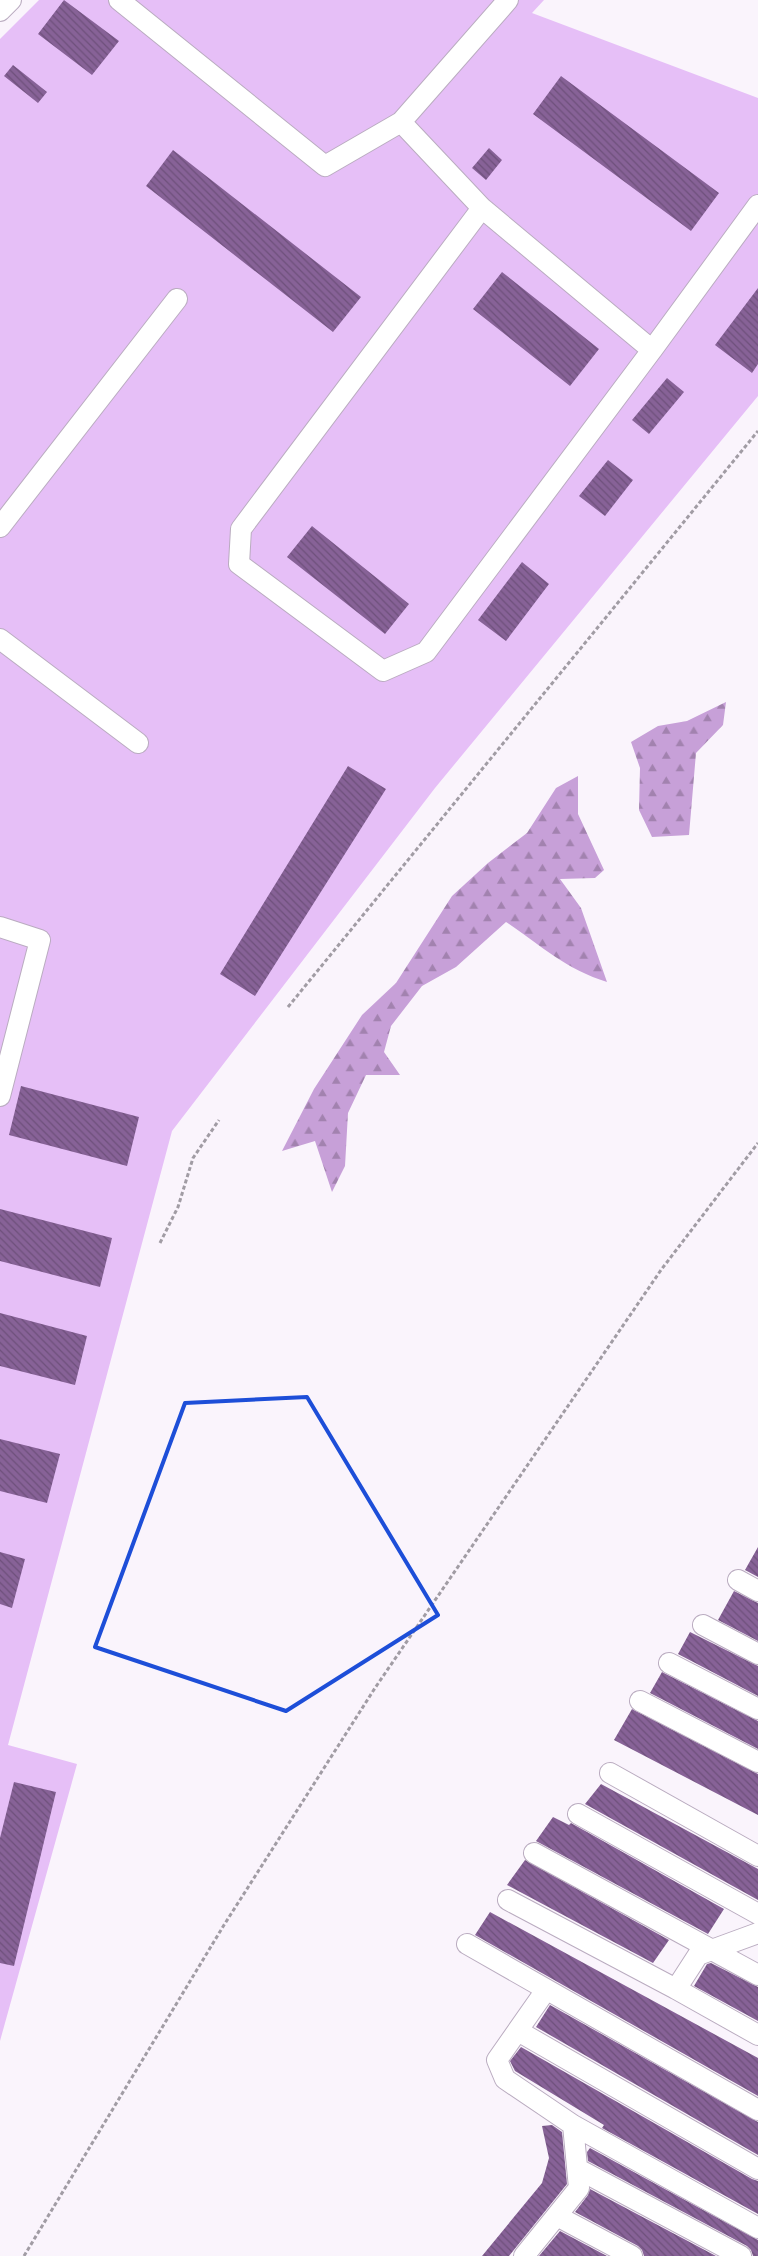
<svg xmlns="http://www.w3.org/2000/svg" width="758" height="2256" viewBox="0 0 758 2256" font-family="'DejaVu Sans',sans-serif">
<style>
.green{fill:#e6bff7}
.forest{fill:url(#forest-firs)}
.building{fill:url(#building-back-hatch)}
.lines{fill:none;stroke-linecap:round;stroke-linejoin:round}
.minor-casing{stroke:#baacc0;stroke-width:22}
.path{stroke:#a19ca4;stroke-width:3;stroke-dasharray:4 2.5;stroke-linecap:butt}
.minor{stroke:#fff;stroke-width:20}
.marked{fill:none;stroke:#1d4ed8;stroke-width:4;stroke-linejoin:round}
</style>
<defs>
<pattern id="forest-firs" width="22" height="20" patternUnits="userSpaceOnUse" patternTransform="scale(1.25)"><rect width="22" height="20" fill="#c7a0d8"/><path d="M5 1l3.5 6h-7zM16 11l3.5 6h-7z" fill="#a282af"/></pattern>
<pattern id="building-back-hatch" width="6" height="6" patternUnits="userSpaceOnUse" patternTransform="scale(1.25)"><rect width="6" height="6" fill="#876297"/><path d="M-1 5l2 2M0 0l6 6M5-1l2 2" fill="none" stroke="#6e507b"/></pattern>
</defs>
<rect width="100%" height="100%" fill="#faf4fc"/>
<path class="green" d="M39,0H544L532,13L758,98V396L435,788L172,1131L8,1745L77,1764L0,2041V39Z"/>
<path class="forest" d="M726,702L723,725L696,753L689,835L652,837L639,810L640,768L631,742L658,726L687,721Z
M578,776V814L604,870L595,878L560,879L581,908L607,982C567,970 540,945 506,922L456,967L422,986L391,1026L384,1052L400,1075H366L348,1113L345,1166L332,1192L315,1141L282,1151L314,1089L362,1015L396,983L452,896L488,863L527,833L556,788Z"/>
<path class="building" d="M64,0L119,41L92,75L38,34Z
M13,65L47,92L38,103L4,76Z
M561,76L719,193L691,231L533,114Z
M489,148L502,160L486,180L472,168Z
M173,150L361,297L333,332L146,186Z
M502,272L599,349L570,386L473,309Z
M758,288V364L752,373L715,345Z
M667,378L684,392L649,434L632,420Z
M608,460L633,480L605,516L579,496Z
M312,526L409,604L385,634L287,557Z
M522,562L549,584L506,641L478,620Z
M348,766L386,789L255,996L220,974Z
M21,1086L139,1117L127,1166L9,1135Z
M0,1209L112,1238L100,1287L0,1261Z
M0,1313L87,1336L75,1385L0,1366Z
M0,1439L60,1454L47,1503L0,1491Z
M758,1547V1577L745,1570Z
M0,1552L25,1559L12,1608L0,1604Z
M734,1591L758,1603V1641L718,1620Z
M690,1632L758,1666V1696L678,1654Z
M662,1672L758,1721V1749L650,1693Z
M632,1709L758,1774V1815L614,1740Z
M14,1782L56,1792L14,1966L0,1963V1838Z
M601,1784L758,1869V1900L585,1804Z
M553,1817L569,1825L571,1823L724,1909L708,1934L536,1841Z
M525,1860L669,1940L653,1963L507,1885Z
M490,1912L758,2058V2096L475,1935Z
M711,1963L758,1987V2021L694,1986L707,1964Z
M550,2005L758,2122V2155L536,2027Z
M521,2047L752,2179L758,2181V2214L602,2128L604,2125L515,2071L510,2061Z
M552,2125L562,2132L567,2184L509,2256H482L542,2183L549,2158L542,2126Z
M590,2148L758,2240V2256H753L751,2250L747,2246L588,2161L587,2152Z
M590,2189L716,2256H644L642,2250L638,2246L575,2212L588,2195Z
M560,2231L607,2256H539Z"/>
<g class="lines">
<g class="minor-casing">
<path id="minor" d="M119,0L325,166L401,122
M508,0L401,122L482,208L241,529L239,564L383,671L426,652L652,350
M0,11L11,0
M482,208L652,350L758,205
M0,527L177,299
M0,639L138,743
M0,927L40,940L0,1096
M738,1580L758,1591
M703,1625L758,1654
M669,1663L758,1709
M640,1701L758,1762
M610,1773L758,1856
M578,1814L758,1914
M534,1853L758,1975
M508,1900L676,1989L758,2035
M467,1944L758,2110
M676,1989L698,1955L758,1933
M546,1990L497,2060L505,2079L573,2125L758,2228
M518,2031L758,2169
M578,2169L741,2256
M557,2216L632,2256
M524,2256L579,2188L573,2125"/>
</g>
<path class="path" d="M288,1007L758,431
M160,1243L178,1207L193,1158L219,1120
M24,2256L224,1925L375,1688L661,1270L758,1143"/>
<use href="#minor" class="minor"/>
</g>
<path class="marked" d="M307,1397L438,1615L286,1711L95,1647L185,1403Z"/>
</svg>
